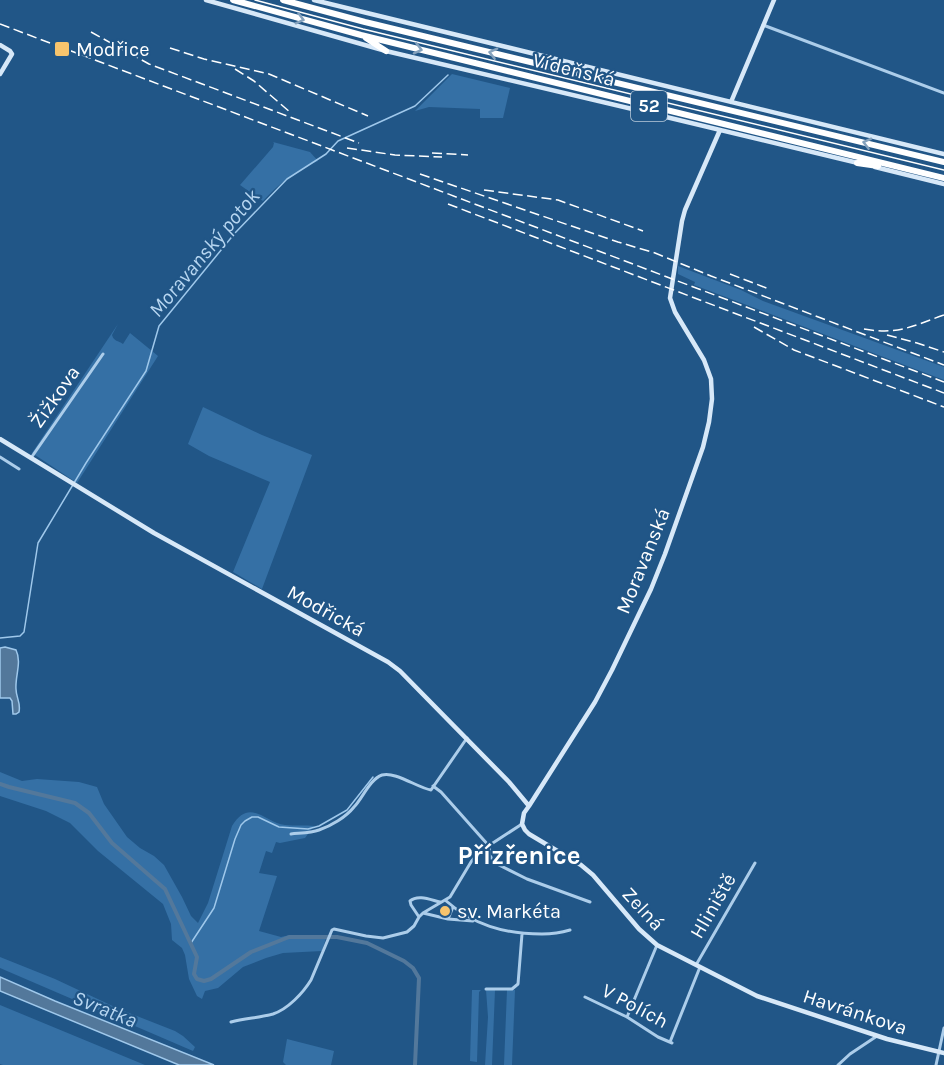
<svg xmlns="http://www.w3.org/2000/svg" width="944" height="1065" viewBox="0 0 944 1065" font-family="Karla,sans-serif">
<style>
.green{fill:#3570a5}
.water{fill:#53789b;stroke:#9fc8eb;stroke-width:1.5}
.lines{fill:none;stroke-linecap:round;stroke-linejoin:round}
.stream{stroke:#9fc8eb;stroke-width:1.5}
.canal{stroke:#53789b;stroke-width:4}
.street{stroke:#accdea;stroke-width:3}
.secondary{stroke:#d7e8f8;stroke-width:4.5}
.highway{stroke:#fff;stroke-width:6}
.tram{stroke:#fff;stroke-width:1.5}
.rail{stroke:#fff;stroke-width:1.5;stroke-dasharray:10 4.5;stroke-linecap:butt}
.oneway{stroke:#85a2bd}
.poi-dot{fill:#f7c46d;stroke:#215687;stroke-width:2}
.labels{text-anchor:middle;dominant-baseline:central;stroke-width:4.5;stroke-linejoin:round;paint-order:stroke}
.shield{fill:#215687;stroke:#bcccdb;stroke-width:1.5}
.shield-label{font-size:18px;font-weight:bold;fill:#fff}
.poi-label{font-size:20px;fill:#fff;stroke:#215687;text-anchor:start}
.street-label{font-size:20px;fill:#fff;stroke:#215687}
.water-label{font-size:21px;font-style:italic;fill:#b7d6f1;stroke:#215687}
.district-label{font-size:26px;font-weight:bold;fill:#fff;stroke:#215687}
</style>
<rect width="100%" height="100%" fill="#215687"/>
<path class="green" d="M452,74L510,88L503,118H480V109L429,107L415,111Z
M273,142L310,152L318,161C295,170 279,184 263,201L240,185L273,147L274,143Z
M678,266L741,290L763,301L944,367V380L694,285L695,282L678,274Z
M118,324L112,335C114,342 118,340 123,344L130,333L158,356L77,483L32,453Z
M203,407L262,435L312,455L262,589L233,572L270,482L209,456L188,444Z
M0,772L22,781L37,779L79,782L97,787L104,804L127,837L140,848L154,856L164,865L182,897L191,916L198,923L208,903L232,826C250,796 266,824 285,825C295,826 305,825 314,826L305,838L280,843L276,842L272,853L266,851L259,873L277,876L259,931L281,937L290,935H327L322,951L283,953L266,958L243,967L218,988L205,991L202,999L197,996L189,979L185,955L182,948L172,940L171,924L163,904L98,851L70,823L46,811L0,796Z
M0,957L55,979L119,1009L175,1031L183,1036L195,1047L193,1051L0,968Z
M472,990H481L479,992L477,1062L470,1061Z
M486,990H495L492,1065H485L488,1017Z
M507,990H515L512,1065H504Z
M0,1005L145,1065H3L0,1064Z
M287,1039L334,1051L331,1065H286L283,1062Z"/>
<path class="water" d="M5,647L16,650C22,662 15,676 16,689C16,698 21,702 19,712L16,714H13L12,701L10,698H0V648Z
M0,977L55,1001L214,1065H179L0,991Z"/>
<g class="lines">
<path class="stream" d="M0,638L20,636L24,632L38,543L86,463L146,371L159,326L235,233L287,179L326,154L338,141L415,106L448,75
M191,943L214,908L235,839L241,825L245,821L252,817H258L279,827L308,829L319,826L347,810L373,777"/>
<path class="canal" d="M0,784L9,787L75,803L89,813L112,843L165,889L197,957L194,974L197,979L204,981L211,979L251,952L289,937H337L367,943L404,961L413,968L419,978L415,1065"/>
<path class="street" d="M763,25L944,93
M0,457L19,469
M31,458L103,354
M433,786L441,792L489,846L491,858L497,864L527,879L590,902
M291,834C300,833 311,833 319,830C331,826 346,817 354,807C362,799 370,779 382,775C395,771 418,788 431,790L467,738
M445,900C473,925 504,934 542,934C552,934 560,933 570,930
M423,913L448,919L473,921
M419,917L411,905L410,901C418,894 431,900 440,902
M448,919L453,907
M696,965L755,863
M486,989H512L518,984L522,934
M585,997L627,1017L658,1037L672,1043
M627,1017L657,945
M231,1022C245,1018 259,1018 273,1014C288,1009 303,993 311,980L332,930L334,929L366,936L383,938L407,932L414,926L419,917L423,913L450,897L471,862L479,852L522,824
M670,1042L700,967
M838,1065L850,1054L877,1036
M936,1065L944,1028"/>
<path class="secondary" d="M206,0L386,51L662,116L858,163
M314,0L944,154
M0,45L10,51L12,54L0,74
M731,102L774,0
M720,130L685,210L682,221L670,298L675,312L704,360L711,379L712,399L709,422L703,447L665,554L651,589L612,670L595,702L529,806L524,813L522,824L525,830L529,834L581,865L593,875L639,929L657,945L757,996L887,1039L944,1053
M875,167L944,184
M0,439L154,533L388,662L400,671L509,782L529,806"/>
<path class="highway" d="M233,0L361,35L944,178
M283,0L365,22L944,162
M366,38L386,51
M857,163L878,166"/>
<path class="tram" d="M255,0L363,29L944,170"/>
<path class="rail" d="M0,24L944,382
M91,32L149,64L359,143
M170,48L204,59L269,74L368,116
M235,69L254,81L291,113
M347,148L395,155L442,157
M432,153L468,155
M420,174L618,242L655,253L711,276L944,365
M484,190L558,200L643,231
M448,204L944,393
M730,274L769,289
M754,327L794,350L944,407
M864,329C899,335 912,326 944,315
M887,335L917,343L944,352"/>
</g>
<defs><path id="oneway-chevron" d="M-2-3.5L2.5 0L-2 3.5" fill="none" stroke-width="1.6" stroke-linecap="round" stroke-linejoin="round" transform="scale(1.5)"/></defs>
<g class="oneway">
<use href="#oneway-chevron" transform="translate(300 19) rotate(15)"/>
<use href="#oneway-chevron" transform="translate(418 49) rotate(14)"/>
<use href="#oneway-chevron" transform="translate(493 53) rotate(-166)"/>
<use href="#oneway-chevron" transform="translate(867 143) rotate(-166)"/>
</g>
<g class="poi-dot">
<rect x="54" y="41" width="16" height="16" rx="3"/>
<circle cx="445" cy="911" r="6"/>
</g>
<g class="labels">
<rect class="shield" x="631" y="91" width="36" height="30" rx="4.5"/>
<g class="shield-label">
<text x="649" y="106">52</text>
</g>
<g class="poi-label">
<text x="76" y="49">Modřice</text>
<text x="457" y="911">sv. Markéta</text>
</g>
<g class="street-label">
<text transform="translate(574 70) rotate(14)">Vídeňská</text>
<text transform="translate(55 397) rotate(-55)">Žižkova</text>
<text transform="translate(643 561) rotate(-68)">Moravanská</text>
<text transform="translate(326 611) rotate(29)">Modřická</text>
<text transform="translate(713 906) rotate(-60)">Hliniště</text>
<text transform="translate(643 909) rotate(47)">Zelná</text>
<text transform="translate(635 1006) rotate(28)">V Polích</text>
<text transform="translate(855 1012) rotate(18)">Havránkova</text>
</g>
<g class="water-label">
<text transform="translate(204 253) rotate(-50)">Moravanský potok</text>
<text transform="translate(105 1009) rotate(22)">Svratka</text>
</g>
<g class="district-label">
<text x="519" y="855">Přízřenice</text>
</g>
</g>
</svg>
